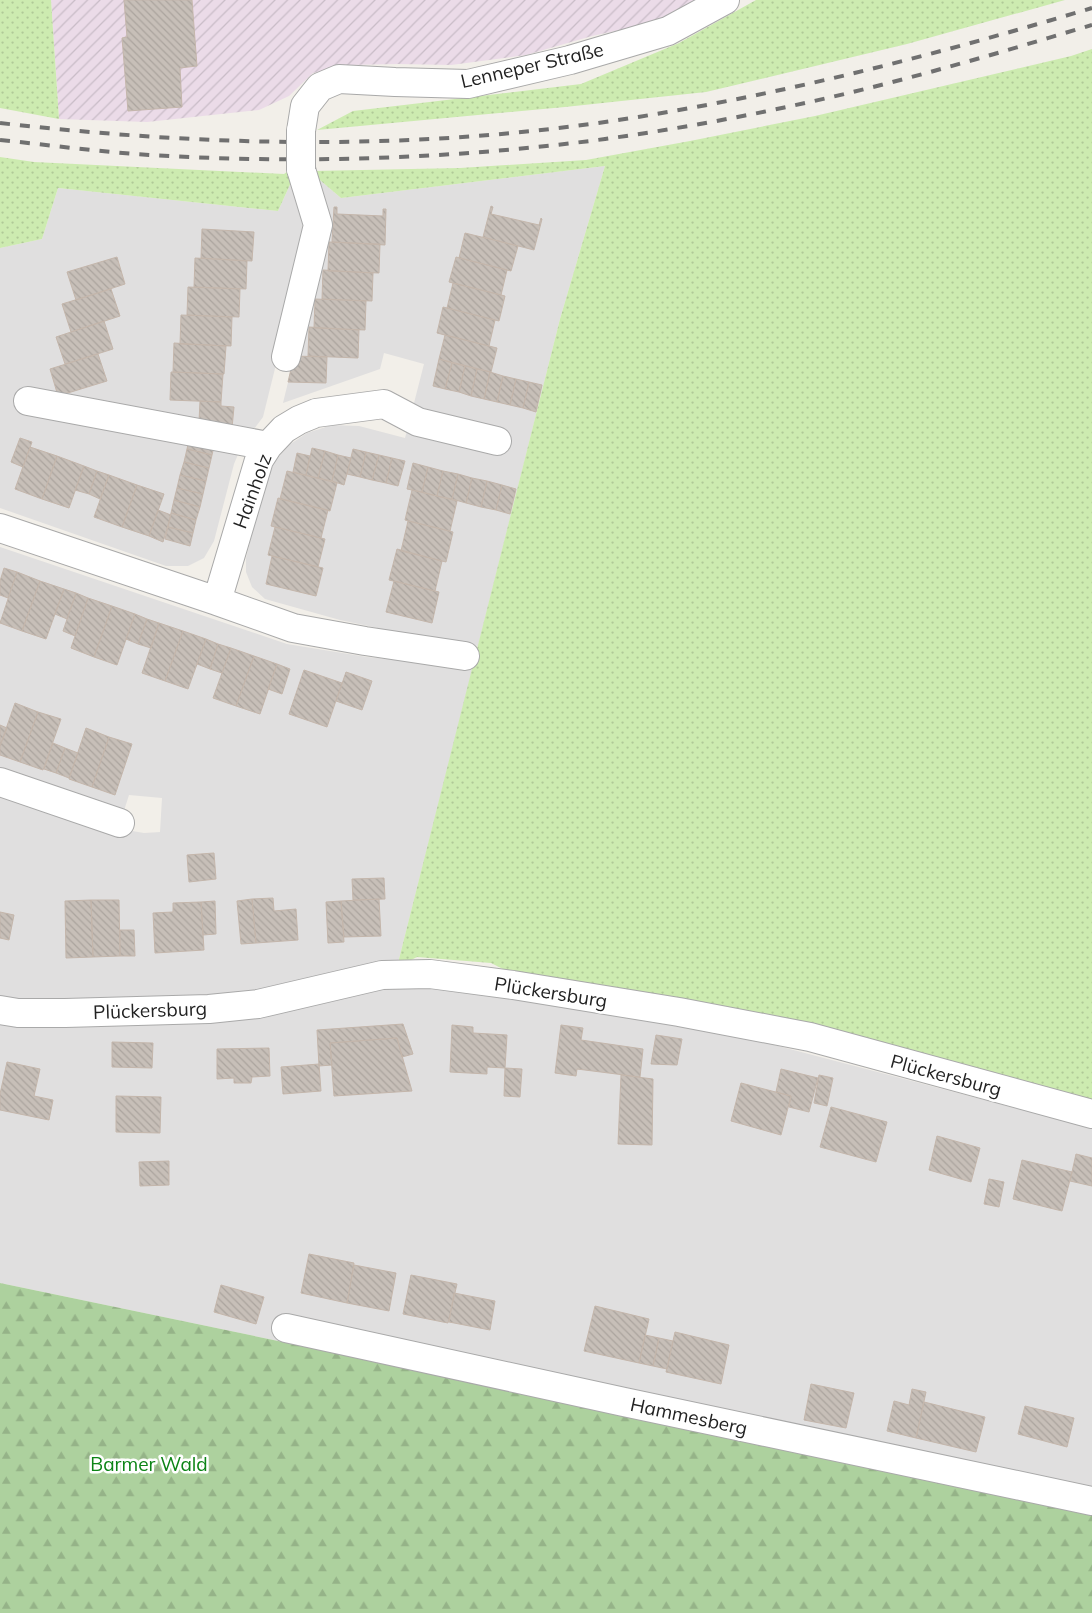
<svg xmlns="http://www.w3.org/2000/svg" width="1092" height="1613" viewBox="0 0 1092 1613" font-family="Mulish,sans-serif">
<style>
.residential{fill:#e0dfdf}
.industrial{fill:url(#industrial-furrows)}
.grass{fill:url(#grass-dots)}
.forest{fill:url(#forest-firs)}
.building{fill:url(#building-back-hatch);stroke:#c4b6ab}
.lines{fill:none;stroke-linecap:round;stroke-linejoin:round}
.minor-casing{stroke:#a9a9a9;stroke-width:30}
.minor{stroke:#fff;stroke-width:28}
.rail{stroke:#707070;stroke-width:4;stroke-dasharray:10 10;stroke-linecap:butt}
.minor-bridge-casing{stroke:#a9a9a9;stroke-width:30;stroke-linecap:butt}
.minor-bridge{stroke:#fff;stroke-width:28}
.labels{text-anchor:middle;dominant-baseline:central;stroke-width:5;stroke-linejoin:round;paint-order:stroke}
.street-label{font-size:19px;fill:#222;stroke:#fff}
.park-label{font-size:19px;fill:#0c8416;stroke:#fff}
</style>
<defs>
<pattern id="industrial-furrows" width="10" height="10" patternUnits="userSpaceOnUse" patternTransform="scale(1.25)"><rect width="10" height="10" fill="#ebdbe8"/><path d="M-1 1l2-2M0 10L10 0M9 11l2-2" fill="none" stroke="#c9bcc7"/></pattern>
<pattern id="grass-dots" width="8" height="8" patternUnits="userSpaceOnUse" patternTransform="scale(1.25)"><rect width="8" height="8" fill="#cdebb0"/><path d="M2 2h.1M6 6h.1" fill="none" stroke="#b0c997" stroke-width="1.8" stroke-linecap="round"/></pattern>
<pattern id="forest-firs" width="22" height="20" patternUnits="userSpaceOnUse" patternTransform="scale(1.25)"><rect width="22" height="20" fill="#add19e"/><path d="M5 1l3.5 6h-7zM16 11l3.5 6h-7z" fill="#95b388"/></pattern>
<pattern id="building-back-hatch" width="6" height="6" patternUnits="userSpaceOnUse" patternTransform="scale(1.25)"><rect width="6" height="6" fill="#c7bfb8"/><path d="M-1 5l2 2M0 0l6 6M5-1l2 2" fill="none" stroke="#aba49e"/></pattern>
</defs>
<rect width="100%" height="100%" fill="#f2efe9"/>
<path class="residential" d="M605,166L560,319L478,646L411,635L340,620L265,599L252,587L246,572V558L265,483L275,461L289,445L307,433L332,425L359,426L405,438L424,364L384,353L380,369L283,403L326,226L314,175L341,198Z
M293,178L309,231L263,417L242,445L234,464L214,541L204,558L188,566H166L0,508V248L42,239L58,188L278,211Z
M0,547L287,644L367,657L473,667L397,967L262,996L0,1001V791L103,826L144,833L160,832L162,798L129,795L122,817L0,776Z
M401,980L729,1033L1092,1128V1513L821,1454L0,1283V1016Z"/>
<path class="industrial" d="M51,0H696L657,22L592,36L526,55L451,65L398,64L350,65L313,73L289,96L259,110L147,122L59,119Z"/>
<path class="grass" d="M0,0H51L59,119L0,108Z
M756,0H1065L907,44L706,92L565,107L317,130L353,111L581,84L679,43Z
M1092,49V1107L707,1003L519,977L491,963L417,957L397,967L560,319L605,166L341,198L314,175L313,171L460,168L586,160L690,141L815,116L1071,56Z
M0,157L34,162L284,174L291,169L293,178L278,211L58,188L42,239L0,248Z"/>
<path class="forest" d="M0,1283L821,1454L1092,1513V1613H0Z"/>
<path class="building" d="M124,0H192L197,66L180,68L182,107L128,111L122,38L127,37Z
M491,206L493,207L491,214L539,225L541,218L542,219L534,250L483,237Z
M334,207H337V214L383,216V209H386L385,245L332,242Z
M202,229L254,232L252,261L201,258Z
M465,233L518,246L511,271L459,258Z
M329,242L380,244L379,273L328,271Z
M117,257L125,284L76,300L67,272Z
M456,257L507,270L501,295L449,282Z
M195,258L247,261L246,289L194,287Z
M323,270L373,273L372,301L322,299Z
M453,283L505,296L499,321L447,308Z
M188,287L240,289L239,317L187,315Z
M111,289L120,316L71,332L62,304Z
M315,299L366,301L365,330L314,328Z
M443,307L495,320L489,346L437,333Z
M181,315L232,317L231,346L180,344Z
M104,321L113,349L65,364L56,337Z
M309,327L359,330L358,358L308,356Z
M445,335L497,348L491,372L439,359Z
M174,343L226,346L224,374L173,372Z
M98,354L107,381L58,396L50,369Z
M294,356L327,357L326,383L288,382Z
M439,359L452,363L445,389L433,386Z
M452,363L465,366L459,392L445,389Z
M465,366L477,369L471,396L459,392Z
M477,369L490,372L484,399L471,396Z
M171,372L223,374L221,402L170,400Z
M490,372L503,376L497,402L484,399Z
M503,376L516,379L510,405L497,402Z
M516,379L529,382L523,408L510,405Z
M529,382L542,385L536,412L523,408Z
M200,401L221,402V406L234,407L232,428L199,422Z
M190,436L215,442L212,455L187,449Z
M20,438L32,442L23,467L11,462Z
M30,447L57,456L42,499L15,489Z
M312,448L325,451L318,478L306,475Z
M187,449L212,455L209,468L184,462Z
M353,449L366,452L360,477L347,474Z
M325,451L338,455L332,481L318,478Z
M366,452L379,455L372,480L360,477Z
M297,453L310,456L306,475L293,472Z
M338,455L351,458L344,485L332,481Z
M379,455L392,458L386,483L372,480Z
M57,456L84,466L69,508L42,499Z
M392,458L405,461L398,486L386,483Z
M184,462L209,468L206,481L180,475Z
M413,463L428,467L422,492L407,489Z
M84,466L97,471L89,494L75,490Z
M428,467L443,471L437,496L422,492Z
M97,471L109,475L100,499L89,494Z
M287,471L337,483L330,511L280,499Z
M443,471L458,474L452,499L437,496Z
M458,474L472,478L466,503L452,499Z
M109,475L137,485L122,527L94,517Z
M180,475L206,481L203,494L177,488Z
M472,478L487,481L481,507L466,503Z
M487,481L502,485L496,510L481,507Z
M137,485L164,494L149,536L122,527Z
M502,485L516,489L510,514L496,510Z
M177,488L203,494L200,507L174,500Z
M412,490L457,501L450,531L405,520Z
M278,498L328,510L321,538L271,526Z
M174,500L200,507L196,520L171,513Z
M158,510L171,515L163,542L149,536Z
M171,513L196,520L193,533L168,527Z
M408,521L453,532L446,562L401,551Z
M168,527L193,533L190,546L165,539Z
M275,527L325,539L318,567L268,555Z
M397,549L442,561L435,591L389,580Z
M272,556L323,568L316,596L266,584Z
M4,568L17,572L8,598L0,595V581Z
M17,572L40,581L22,631L0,623Z
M40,581L64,589L46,639L22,631Z
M394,581L439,592L432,623L386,612Z
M64,589L76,593L67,619L55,614Z
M76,593L88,598L75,636L63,631Z
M88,598L112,606L94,657L71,648Z
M112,606L135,614L117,665L94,657Z
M135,614L147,619L138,644L126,639Z
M147,619L159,623L151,648L138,644Z
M159,623L183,631L165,681L142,673Z
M183,631L206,639L188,689L165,681Z
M206,639L218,644L210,669L197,664Z
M218,644L231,648L222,673L210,669Z
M231,648L254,656L236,706L213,698Z
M254,656L277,664L260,714L236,706Z
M277,664L290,669L282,694L268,689Z
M304,670L342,683L327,727L289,714Z
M346,672L372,681L362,710L336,701Z
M15,703L38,712L20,762L0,755V746Z
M38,712L61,719L43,770L20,762Z
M0,725L7,728L0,746Z
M86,728L109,737L92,787L69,779Z
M109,737L132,744L115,795L92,787Z
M53,743L65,748L56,773L44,769Z
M65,748L78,753L69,778L56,773Z
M214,853L216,879L189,882L187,855Z
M384,878L385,899L353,900L352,879Z
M273,898L274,911L296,909L298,940L256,943L252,899Z
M252,899L256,943L241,944L237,901Z
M379,899L381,936L344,937L341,901Z
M91,900L93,957L66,958L65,901Z
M91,900H119L120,956L93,957Z
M215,901L216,934L203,935L201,902Z
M341,901L344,942L328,943L326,902Z
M201,902L204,950L155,953L153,913L173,912V903Z
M0,912L14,915L9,940L0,938Z
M120,930H134L135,956H120Z
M403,1024L413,1054L402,1057L397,1038L330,1043L332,1065L319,1066L317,1030Z
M452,1025L473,1027V1033L507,1035L505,1068L487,1067V1074L450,1072Z
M561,1025L583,1028L581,1040L643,1049L640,1077L577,1069L576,1076L555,1073Z
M656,1035L682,1039L677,1065L651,1064Z
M397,1038L412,1091L334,1096L330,1043Z
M112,1042L153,1043L152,1068L112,1067Z
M269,1048L270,1076L252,1077L251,1083H234V1078L217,1079V1049Z
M7,1062L40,1069L34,1096L53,1100L49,1120L0,1110V1094Z
M319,1064L321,1091L283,1094L281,1067Z
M505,1068L522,1069L520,1097L504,1096Z
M781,1069L818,1078L809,1112L789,1107L791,1096L776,1092Z
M621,1075L653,1079L652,1145L618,1144Z
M819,1075L833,1078L827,1106L814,1103Z
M741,1083L791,1096L781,1135L731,1121Z
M116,1096L161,1097L160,1133L116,1132Z
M831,1107L887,1122L876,1162L820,1147Z
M937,1136L980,1148L971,1182L929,1170Z
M1076,1154L1092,1158V1186L1070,1181Z
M1022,1160L1072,1172L1062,1211L1013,1199Z
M169,1161V1185L140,1186L139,1162Z
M989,1179L1004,1182L999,1207L984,1204Z
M309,1254L354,1263L347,1303L301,1293Z
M354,1265L396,1273L389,1311L347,1303Z
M411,1275L457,1284L448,1323L403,1314Z
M221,1285L264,1297L256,1324L214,1312Z
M454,1293L495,1301L490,1330L449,1322Z
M595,1306L649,1319L639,1363L584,1351Z
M675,1332L729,1345L721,1384L666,1372Z
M645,1335L659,1338L653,1366L639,1363Z
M659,1338L673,1341L667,1369L653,1366Z
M811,1384L854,1393L846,1428L804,1420Z
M912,1389L926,1392L916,1438L887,1431L894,1401L909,1405Z
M924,1402L985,1417L976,1452L916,1438Z
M1025,1406L1074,1418L1067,1447L1018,1434Z"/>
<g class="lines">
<g class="minor-casing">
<path id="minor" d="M301,131L305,106L320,87L339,79L395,82L468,84L570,60L668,31L725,0
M286,357L318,225L301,169
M28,401L268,446
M0,528L217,601L259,460L268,446L284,429L299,420L316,413L384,404L418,422L497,441
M217,601L293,628L365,641L465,656
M0,782L120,823
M0,1010L18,1013H65L209,1009L258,1004L382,975L430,974L513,985L679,1012L810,1037L1092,1114
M286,1328L624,1402L1092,1501"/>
</g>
<use href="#minor" class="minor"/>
<path class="rail" d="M0,123C202,146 403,151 605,122C770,98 932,56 1092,8
M0,140C50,145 100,152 149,155C301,164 455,159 605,139C720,123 835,99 948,67C996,54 1044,39 1092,25"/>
<g class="minor-bridge-casing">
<path id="minor-bridge" d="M301,131V169"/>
</g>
<use href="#minor-bridge" class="minor-bridge"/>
</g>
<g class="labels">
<g class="street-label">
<text transform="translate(532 65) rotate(-13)">Lenneper Straße</text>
<text transform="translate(252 491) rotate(-70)">Hainholz</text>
<text transform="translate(551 992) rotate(9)">Plückersburg</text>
<text transform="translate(150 1010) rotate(-2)">Plückersburg</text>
<text transform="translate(946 1075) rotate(15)">Plückersburg</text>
<text transform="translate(689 1416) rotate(12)">Hammesberg</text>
</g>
<g class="park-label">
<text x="149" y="1464">Barmer Wald</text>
</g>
</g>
</svg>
